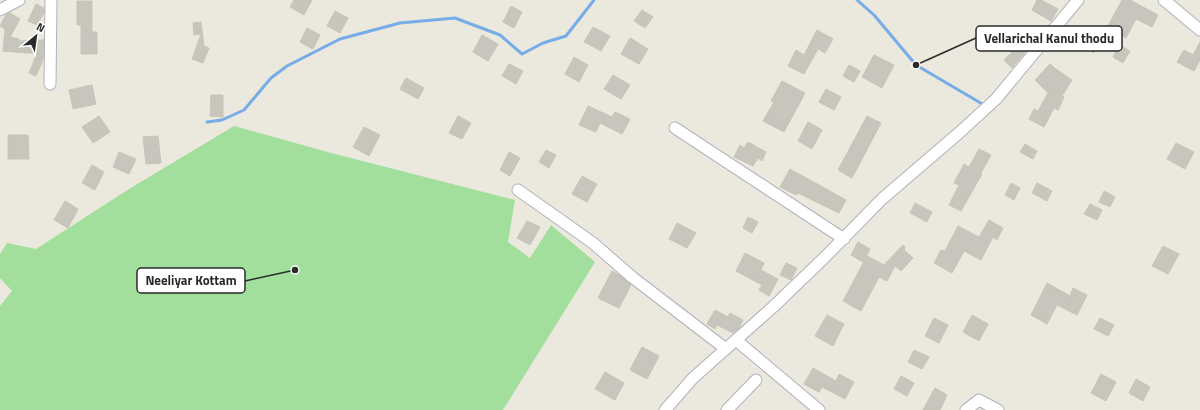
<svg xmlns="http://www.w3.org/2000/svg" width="1200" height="410" viewBox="0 0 1200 410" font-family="'Titillium Web',sans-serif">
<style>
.green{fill:#a2df9d}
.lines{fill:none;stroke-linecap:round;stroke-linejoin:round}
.stream{stroke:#76ace7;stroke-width:3}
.building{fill:#c7c5bc;stroke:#c7c5b7}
.minor-casing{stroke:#b1b0bd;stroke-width:13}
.minor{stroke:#fff;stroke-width:11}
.leader{fill:none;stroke:#2a2a2a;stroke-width:1.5}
.callout-dot{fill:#2a2a2a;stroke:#fff;stroke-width:1.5}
.callout{fill:#fff;stroke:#2a2a2a;stroke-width:1.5}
.callout-label{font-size:13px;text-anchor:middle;font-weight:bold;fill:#2a2a2a}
</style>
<rect width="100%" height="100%" fill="#ebe9dd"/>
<path class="green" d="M234,126L335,154L515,200L508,242L530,258L551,225L595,262L503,410H0V306L12,291L0,278V254L7,243L36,249L129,189Z"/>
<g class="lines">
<path class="stream" d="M857,0L874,15L916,65L984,105
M207,122L222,120L244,110L271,78L287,66L340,39L400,23L455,18L500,35L522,54L543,43L566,36L594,0"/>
</g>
<path class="building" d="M294,0H312L304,15L290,7Z
M1037,0H1041L1058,9L1051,21L1032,10Z
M1122,0H1130L1158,15L1152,27L1136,19L1126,38L1107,28Z
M77,1H92V32H97V54H81V25H77Z
M36,4L44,8V13L37,25L28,21Z
M511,6L522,12L514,28L503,22Z
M642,10L653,17L645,28L634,21Z
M335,11L348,18L340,33L327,26Z
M10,13L20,19L10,37L19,39V41L43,40L44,39L43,60L36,76L29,73L37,53H26L3,51L5,29L0,26L6,15Z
M201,22L204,46L209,48L203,63L192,59L201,34L194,35L193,23Z
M593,27L610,36L601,51L584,42Z
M307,28L320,35L313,49L300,42Z
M817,30L833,39L825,53L818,49L804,74L788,66L796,50L804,55Z
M1089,32L1102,39L1094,53L1081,46Z
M482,35L498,44L488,61L473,52Z
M630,38L648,49L639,64L621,54Z
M1200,42V60L1194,71L1177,62L1184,50L1193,55Z
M1021,43L1027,50L1012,68L1004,60Z
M1119,45L1130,51L1123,63L1113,57Z
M874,55L894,65L882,88L862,77Z
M574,57L588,65L579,82L565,74Z
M509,64L523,71L516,84L502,76Z
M1050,64L1056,69L1072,80L1062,96L1064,97L1058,110L1054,108L1044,127L1029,119L1034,109L1038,111L1048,93L1035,80Z
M849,65L860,71L854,82L843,76Z
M613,75L630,85L621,99L604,89Z
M406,78L424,88L418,99L400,89Z
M782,81L805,93L784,132L763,121L774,102L771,101Z
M92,85L96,104L73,109L69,90Z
M826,89L841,97L834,110L819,102Z
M211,95H223V117L210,116Z
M588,106L612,117L615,112L630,119L622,134L600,123L596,132L579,125Z
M99,116L110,132L93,143L82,127Z
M458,116L471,123L462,139L449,133Z
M867,116L881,123L852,178L838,170Z
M808,122L822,130L812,149L798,141Z
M364,127L380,135L369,156L353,147Z
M8,135H28L29,159H8Z
M158,136L161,163L146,164L143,137Z
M748,142L766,152L762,161L758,158L753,166L734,157L740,145L744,148Z
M1176,143L1194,152L1185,169L1167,159Z
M1025,144L1037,151L1033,159L1020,152Z
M979,149L991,155L981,173L982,174L961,211L949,205L959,185L954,183L964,164L969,167Z
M546,150L556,155L549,168L539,162Z
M119,152L136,159L129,174L113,167Z
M509,152L520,158L510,176L500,170Z
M92,165L104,172L95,190L82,183Z
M790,169L846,200L839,213L798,193L796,195L780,187Z
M582,176L597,184L587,202L572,194Z
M1011,183L1020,188L1014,200L1005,195Z
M1037,183L1052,191L1047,201L1032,193Z
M1104,191L1115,197L1110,207L1099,202Z
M65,201L78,209L68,228L54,220Z
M915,203L932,212L927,222L910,213Z
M1090,204L1102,210L1097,220L1084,214Z
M748,217L758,222L752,233L743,228Z
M989,220L1003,228L997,240L993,237L981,260L964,251L952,273L934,263L941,250L945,251L958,226L979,237Z
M527,221L540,227L530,245L517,238Z
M677,223L696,233L687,248L669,239Z
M858,242L870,249L863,262L851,255Z
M903,245L905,247L904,250L913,258L901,271L895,266L887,281L879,277L861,311L843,301L867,256L884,265Z
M1163,246L1179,254L1168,274L1152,266Z
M745,253L764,263L761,270L778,279L769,296L759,290L762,285L736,271Z
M786,263L797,268L791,280L780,275Z
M612,271L619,275L631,285L619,308L598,298Z
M1047,283L1070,296L1073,288L1087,295L1077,315L1057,305L1047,324L1031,315Z
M715,310L728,317L730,313L743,320L739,328L733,333L717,325L715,329L707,324Z
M827,315L844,324L833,346L815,336Z
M972,315L988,324L979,341L963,332Z
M934,318L948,325L939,343L925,336Z
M1100,318L1114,325L1108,336L1094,329Z
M642,347L659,356L647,379L630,370Z
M914,350L929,357L922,369L908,362Z
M813,368L836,381L839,374L854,382L845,399L822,387L819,392L804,384Z
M605,372L624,383L615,400L595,389Z
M1101,374L1116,382L1106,401L1091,393Z
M901,376L914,383L907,396L894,389Z
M1136,379L1150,387L1143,401L1129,393Z
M935,388L947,395L940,410H923Z"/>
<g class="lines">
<g class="minor-casing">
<path id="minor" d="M1164,0L1200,30
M0,10L19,0
M50,84L51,0
M675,128L844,239
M518,190L593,243L632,277L726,349
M736,340L819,410
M665,410L693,378L773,307L825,257L882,199L960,132L996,99L1078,0
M727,410L756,380
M966,410L979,400L998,410"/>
</g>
<use href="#minor" class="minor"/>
</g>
<path class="leader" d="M916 65L976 38M295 270L245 281"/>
<g class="callout-dot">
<circle cx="916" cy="65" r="4"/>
<circle cx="295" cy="270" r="4"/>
</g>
<g class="callout">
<rect x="976" y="26" width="146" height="25" rx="4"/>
<rect x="137" y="268" width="108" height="25" rx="4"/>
</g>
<g class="callout-label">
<text x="1049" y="43">Vellarichal Kanul thodu</text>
<text x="191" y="285">Neeliyar Kottam</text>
</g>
<g transform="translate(36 36) rotate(29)" stroke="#ffffff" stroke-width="3" paint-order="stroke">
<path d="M0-3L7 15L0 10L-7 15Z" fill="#2a2a2a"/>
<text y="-6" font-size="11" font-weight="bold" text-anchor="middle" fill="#2a2a2a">N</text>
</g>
</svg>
